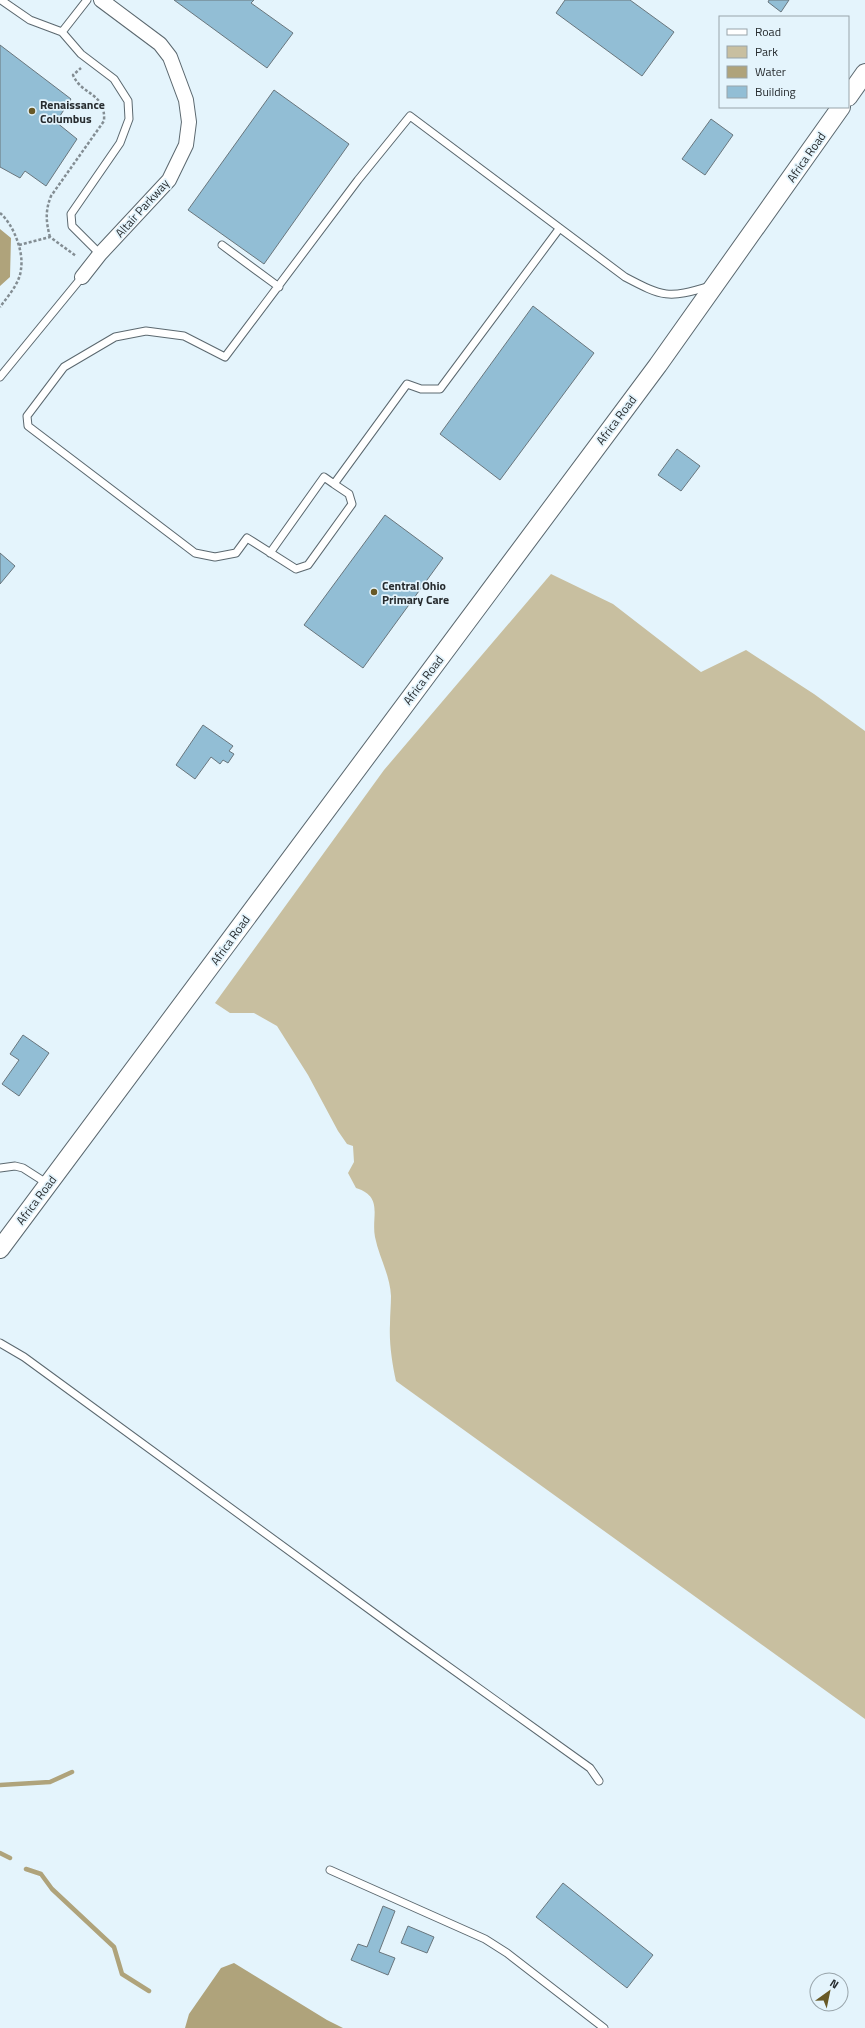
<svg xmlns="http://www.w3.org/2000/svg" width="865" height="2028" viewBox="0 0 865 2028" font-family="'Titillium Web',sans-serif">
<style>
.green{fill:#c8bfa0}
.water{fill:#afa37b}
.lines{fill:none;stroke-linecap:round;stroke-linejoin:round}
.stream{stroke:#afa37b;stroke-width:4.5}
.building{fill:#92bed5;stroke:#69767d}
.service-casing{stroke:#5b686f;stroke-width:9}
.minor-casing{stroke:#5b686f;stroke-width:16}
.tertiary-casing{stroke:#5b686f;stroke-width:20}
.path{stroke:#838d93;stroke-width:2.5;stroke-dasharray:3 2;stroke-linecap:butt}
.service{stroke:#fff;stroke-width:7}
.minor{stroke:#fff;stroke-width:14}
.tertiary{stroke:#fff;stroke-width:18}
.poi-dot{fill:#685926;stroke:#e4f4fc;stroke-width:1.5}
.labels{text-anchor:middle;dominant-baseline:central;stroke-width:3.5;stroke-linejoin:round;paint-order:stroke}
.poi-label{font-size:12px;font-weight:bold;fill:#262b2e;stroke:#e4f4fc;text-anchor:start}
.street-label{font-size:12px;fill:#262b2e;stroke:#e4f4fc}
</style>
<rect width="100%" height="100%" fill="#e4f4fc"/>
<path class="green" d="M551,574L613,604L701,672L746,650L814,694L865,731V1719L396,1381C392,1363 389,1343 390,1324C390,1314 391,1305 391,1296C390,1275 379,1257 375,1237C371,1216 384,1197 356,1188L348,1173L354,1162L353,1146L347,1144L338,1131L308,1075L277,1026L254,1013H230L215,1003L384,770Z"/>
<path class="water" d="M0,229L11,238L10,277L0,286Z
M234,1963L327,2020L343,2028H185L189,2014L221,1968Z"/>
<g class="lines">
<path class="stream" d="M0,1785L50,1782L72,1772
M0,1853L10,1858
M26,1869L41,1874L52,1889L114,1947L122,1974L149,1991"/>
</g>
<path class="building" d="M174,0H254L251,3L293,33L267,68Z
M565,0H630L674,32L642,76L556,13Z
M769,0H789L781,12L768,2Z
M0,45L71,99L56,122L77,139L46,186L25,171L20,178L0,167Z
M274,90L349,144L264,264L188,210Z
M711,119L733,135L705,175L682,159Z
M533,306L594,353L500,480L440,434Z
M677,449L700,466L681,491L658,475Z
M385,515L443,558L363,668L304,625Z
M0,553L15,566L0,584Z
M203,725L233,746L229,751L234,754L228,763L223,760L220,764L211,757L195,779L176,765Z
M23,1035L49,1053L19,1096L2,1084L19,1060L10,1054Z
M563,1883L653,1955L627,1988L536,1917Z
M383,1906L395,1911L379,1952L395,1958L388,1975L351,1960L358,1944L367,1947Z
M408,1926L434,1937L427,1953L401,1943Z"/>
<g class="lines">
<g class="service-casing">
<path id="service" d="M1,0L30,20L62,32L87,0
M62,32L81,54L114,79L128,101L129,119L120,143L71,214L72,226L100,254
M559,229L440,389H421L407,384L334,484L349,494L352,504L308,565L296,569L247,538L236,553L215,557L195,553L28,426L27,416L64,367L115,337L146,331L184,336L225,357L358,180L410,116L625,277C663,297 668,299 710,286
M222,245L279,287
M0,377L82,277
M270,553L324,477L334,484
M0,1168L15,1166L23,1168L48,1184
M0,1343L24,1357L403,1634L590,1768L599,1781
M330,1870L485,1939L507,1953L604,2028"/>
</g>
<g class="minor-casing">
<path id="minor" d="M82,277L100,254L169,180L186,145L189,122L186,100L170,57L160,44L101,0"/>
</g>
<g class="tertiary-casing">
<path id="tertiary" d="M848,97L865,73
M0,1249L658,365L841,107"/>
</g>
<path class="path" d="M0,213C13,224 24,251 21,269C20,283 8,296 0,307
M50,237C46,222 45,211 51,196L104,121C106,92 82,96 73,75L81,68
M19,245L50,237L76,256"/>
<use href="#service" class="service"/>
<use href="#minor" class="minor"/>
<use href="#tertiary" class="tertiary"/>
</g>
<g class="poi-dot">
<circle cx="32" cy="111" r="4"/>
<circle cx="374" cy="592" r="4"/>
</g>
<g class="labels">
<g class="poi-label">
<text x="40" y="104">Renaissance<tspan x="40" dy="14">Columbus</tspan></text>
<text x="382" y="585">Central Ohio<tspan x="382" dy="14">Primary Care</tspan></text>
</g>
<g class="street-label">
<text transform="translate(806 157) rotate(-55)">Africa Road</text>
<text transform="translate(142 208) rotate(-48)">Altair Parkway</text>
<text transform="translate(616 420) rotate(-53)">Africa Road</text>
<text transform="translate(423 680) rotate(-53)">Africa Road</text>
<text transform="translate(230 940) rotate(-54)">Africa Road</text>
<text transform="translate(36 1200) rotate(-53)">Africa Road</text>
</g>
</g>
<rect x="719" y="16" width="130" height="92" fill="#e4f4fc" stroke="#98a4aa"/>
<rect x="727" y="29" width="20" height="6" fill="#ffffff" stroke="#98a4aa"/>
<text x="755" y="36" font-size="12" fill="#262b2e">Road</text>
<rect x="727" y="46" width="20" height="12" fill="#c8bfa0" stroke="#98a4aa"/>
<text x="755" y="56" font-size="12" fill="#262b2e">Park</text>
<rect x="727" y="66" width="20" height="12" fill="#afa37b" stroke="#98a4aa"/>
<text x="755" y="76" font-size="12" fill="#262b2e">Water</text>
<rect x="727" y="86" width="20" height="12" fill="#92bed5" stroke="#98a4aa"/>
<text x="755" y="96" font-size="12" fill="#262b2e">Building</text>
<g transform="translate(829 1992) rotate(33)"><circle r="19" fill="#e4f4fc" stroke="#98a4aa"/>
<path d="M0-3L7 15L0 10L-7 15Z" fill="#685926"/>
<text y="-6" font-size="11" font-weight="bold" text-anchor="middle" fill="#262b2e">N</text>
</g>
</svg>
